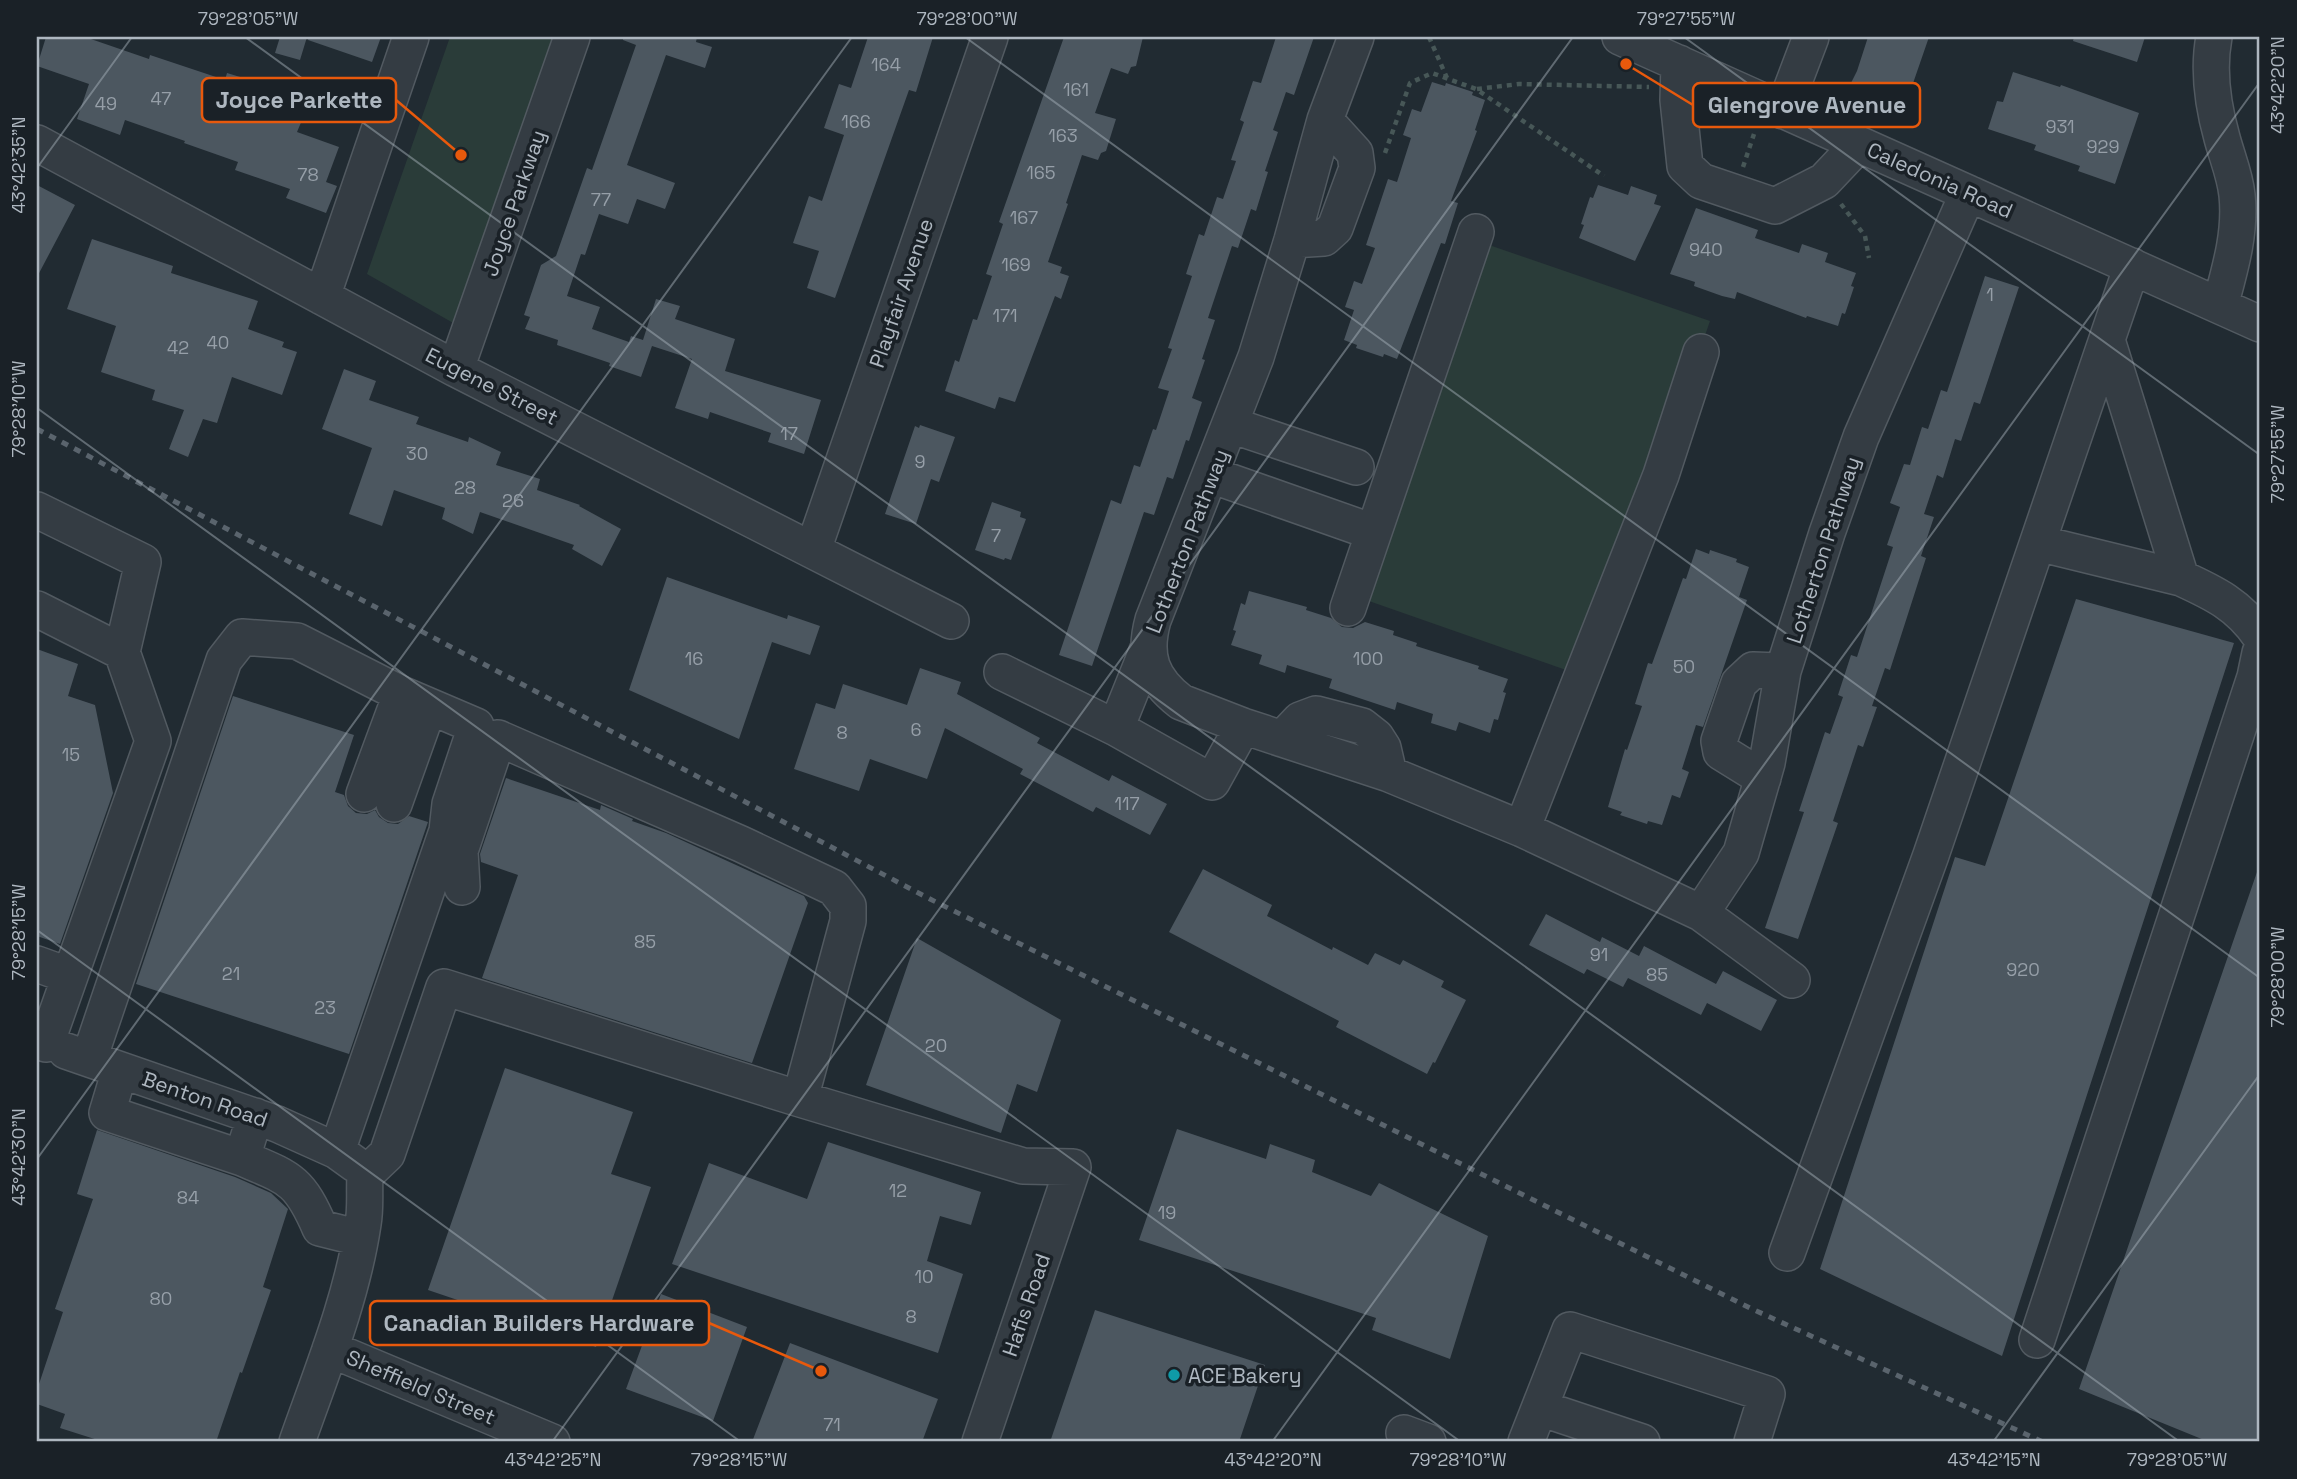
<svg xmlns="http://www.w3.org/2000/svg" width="2297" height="1479" viewBox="0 0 2297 1479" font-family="'Space Grotesk',sans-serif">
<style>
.green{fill:#2a3c39}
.building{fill:#4c5760}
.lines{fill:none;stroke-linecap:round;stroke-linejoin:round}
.minor-casing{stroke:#525a61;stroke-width:38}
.path{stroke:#475757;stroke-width:4.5;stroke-dasharray:5 5;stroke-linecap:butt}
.minor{stroke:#343c43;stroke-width:35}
.rail{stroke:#5a646d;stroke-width:5;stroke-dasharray:7 7;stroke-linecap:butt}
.ticks{fill:none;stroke:#aeb7c0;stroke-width:2;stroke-opacity:0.45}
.culture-dot{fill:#0f9aa8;stroke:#1a2127;stroke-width:2.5}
.labels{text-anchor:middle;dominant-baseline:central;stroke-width:7;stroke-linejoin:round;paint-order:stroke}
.number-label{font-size:18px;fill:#969fa8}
.street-label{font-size:21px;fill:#aeb7c0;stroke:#1a2127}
.poi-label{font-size:21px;fill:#aeb7c0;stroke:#1a2127;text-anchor:start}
.leader{fill:none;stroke:#e8590c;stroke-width:2.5}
.callout-dot{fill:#e8590c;stroke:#1a2127;stroke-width:2.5}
.callout{fill:#1a2127;stroke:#e8590c;stroke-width:2.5}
.callout-label{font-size:23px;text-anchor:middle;font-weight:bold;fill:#aeb7c0}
.neatline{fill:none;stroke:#aeb7c0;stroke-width:2.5}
.ticks-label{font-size:18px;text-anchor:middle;fill:#aeb7c0}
</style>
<rect width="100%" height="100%" fill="#212b32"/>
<path class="green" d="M450,37H554L455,324L367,274Z
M1489,245L1710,321L1586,677L1366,600Z"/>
<path class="building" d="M46,37H85L149,59L150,55L225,80L227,73L250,80L247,91L305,113L297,132L339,147L326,182L337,186L326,213L286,198L290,189L235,170L238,162L184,143L185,141L125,120L120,135L77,119L89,84L37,66Z
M280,37H307L300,60L275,53Z
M309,37H381L372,62L308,40Z
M623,37H697L696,42L712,47L705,68L666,55L627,165L675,183L665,209L637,199L628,224L599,214L585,255L581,254L567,296L600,307L592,329L629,342L631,336L643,340L656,299L680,306L675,319L735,339L725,371L821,400L804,454L768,442L771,433L710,412L708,419L675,408L692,359L652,346L641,377L609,366L610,363L557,345L558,340L525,329L530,317L524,315L541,265L556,256L587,168L592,170L636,45L623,40Z
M868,37H933L916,92L909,90L835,298L807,288L819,251L793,243L809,196L822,201L844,135L824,128L839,84L851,88Z
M1064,37H1143L1136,66L1131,67L1128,74L1111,68L1095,113L1116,119L1106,151L1101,153L1098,160L1082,155L1066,203L1068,204L1048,262L1062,267L1060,273L1069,276L1061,299L1055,296L1015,402L999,397L995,409L945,391L955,360L959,362L973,319L977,320L992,276L986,274L1003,224L999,222Z
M1276,37H1314L1294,95L1286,92L1273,130L1278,132L1265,171L1268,172L1256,211L1251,209L1238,248L1232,246L1208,318L1215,320L1202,359L1205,360L1192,398L1202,402L1189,441L1186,440L1173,479L1167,477L1154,515L1144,512L1092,666L1059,655L1111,500L1121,504L1134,465L1140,467L1153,429L1156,430L1169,391L1158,388L1172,349L1168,348L1192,276L1186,274L1199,234L1204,236L1217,197L1223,199L1236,161L1231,160L1244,122L1240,120L1253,81L1261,83Z
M1868,37H1929L1910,92L1921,96L1911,121L1846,93L1857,71Z
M2074,37H2145L2137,62L2073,41Z
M2013,72L2060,87L2061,85L2139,113L2115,184L2078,171L2080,166L2034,150L2036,145L1988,129L1997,101L2003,102Z
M1432,82L1445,86L1446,83L1473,92L1472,95L1485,100L1475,130L1477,131L1451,201L1458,203L1445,244L1441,243L1397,359L1384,354L1383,357L1356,348L1357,345L1344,340L1354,310L1345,307L1354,281L1362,284L1375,248L1366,245L1388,179L1397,182L1411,138L1403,135L1412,109L1421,112Z
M37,185L75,205L37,277Z
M1598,185L1628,195L1631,186L1657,195L1654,204L1661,206L1635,261L1579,238L1584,225L1581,224L1590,197L1593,198Z
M1696,208L1758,230L1755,238L1799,253L1802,244L1828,253L1825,262L1856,273L1851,286L1854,287L1845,314L1842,313L1838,326L1807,316L1806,318L1737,292L1735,299L1722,296L1694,286L1695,282L1670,274Z
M92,239L173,266L171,273L258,301L248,329L284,342L282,347L297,352L282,395L232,377L217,423L203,419L188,457L169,449L184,410L152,400L155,390L101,372L116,326L67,309Z
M1985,276L2019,287L1980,404L1974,402L1961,441L1955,439L1943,478L1937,475L1924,514L1934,517L1921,556L1926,558L1890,670L1885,668L1872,706L1877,707L1863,747L1858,745L1833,821L1838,823L1798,939L1765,928L1804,812L1799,811L1825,732L1830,734L1843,697L1838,695L1851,655L1857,657L1893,547L1887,545L1900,507L1890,503L1904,464L1910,465L1922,427L1928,429L1941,390L1947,392Z
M344,369L376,381L369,400L419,417L416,424L468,442L469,437L501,452L496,465L540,479L537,490L580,505L579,506L621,529L602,566L572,549L574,545L480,512L473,534L442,519L445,508L394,490L382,526L349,514L372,448L322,429Z
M920,425L955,437L939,482L931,479L916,524L885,514L915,426L919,428Z
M992,502L1021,512L1020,517L1026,519L1011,560L1005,558L1004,560L975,550Z
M1696,549L1709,554L1710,550L1737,559L1736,562L1749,567L1739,597L1747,600L1703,727L1696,725L1682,769L1689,772L1680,798L1672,795L1662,825L1648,821L1647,824L1620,815L1622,812L1608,807L1625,749L1627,750L1642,706L1635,704L1648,663L1652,664L1683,578L1686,579Z
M667,577L787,619L788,615L820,626L810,655L772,642L739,739L629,690Z
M1249,591L1307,607L1306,610L1331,618L1342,627L1353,628L1365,622L1394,631L1393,635L1417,643L1416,646L1479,666L1478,669L1508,679L1503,692L1506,693L1498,720L1494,719L1490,733L1459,722L1456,731L1431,723L1433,714L1397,702L1395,710L1329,688L1332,679L1287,665L1285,673L1259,664L1262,655L1231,645L1236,631L1233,630L1241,603L1245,605Z
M2076,599L2234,643L2002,1356L1820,1269L1955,857L1985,866Z
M37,649L78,664L68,696L95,705L113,793L60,944L37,936Z
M920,668L961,682L957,694L1040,738L1037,743L1109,781L1112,775L1167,804L1150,835L1096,807L1093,812L1020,774L1023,769L945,728L927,779L870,759L859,791L794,769L816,703L835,709L843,684L907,705Z
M233,696L354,735L335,792L344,795L348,806L356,813L367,814L375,810L379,817L388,823L398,824L409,816L428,822L349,1054L136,984Z
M506,778L600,810L601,805L633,819L632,821L666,833L804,896L808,903L752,1063L482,978L518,875L481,862L480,854Z
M1203,869L1272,905L1267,916L1332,950L1333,947L1368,965L1375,953L1400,965L1403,960L1444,981L1441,987L1466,1000L1435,1063L1433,1062L1427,1074L1336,1027L1339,1021L1169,932Z
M2257,872H2260V1442H2209L2079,1389Z
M1546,914L1600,942L1602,937L1639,956L1644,946L1716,984L1723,971L1777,1000L1761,1031L1707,1003L1701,1015L1628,978L1623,987L1587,969L1584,974L1529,945Z
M917,938L1061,1020L1037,1092L1017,1084L1001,1133L866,1085Z
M505,1068L633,1112L611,1174L651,1187L596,1347L428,1290Z
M1177,1129L1266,1159L1270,1144L1315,1160L1312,1172L1371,1196L1379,1183L1488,1236L1450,1359L1372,1330L1376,1318L1139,1240Z
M97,1130L235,1177L271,1193L288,1209L263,1287L271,1290L242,1373L240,1372L216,1442H104L60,1428L65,1414L37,1404V1390L63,1312L55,1309L93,1199L77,1194Z
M828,1142L981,1192L971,1225L940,1216L927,1261L963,1274L938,1353L672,1264L709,1163L807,1199Z
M661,1294L747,1327L713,1421L626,1389Z
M1095,1310L1265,1365L1239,1442H1050Z
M790,1343L938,1399L922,1442H752Z"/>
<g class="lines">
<g class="minor-casing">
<path id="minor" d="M1356,37L1325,120L1292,240L1256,357L1153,620C1143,656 1151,679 1181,702L1243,726L1389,774L1522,829L1701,913L1792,980
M1620,37L2260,324
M2214,37C2208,69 2213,106 2222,138C2227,157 2235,175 2237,195C2241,233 2230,269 2220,306
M1679,63L1678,100L1685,166L1701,181L1775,206L1824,181L1859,144
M1783,111L1811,37
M37,143L456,369L951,621
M1292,240L1324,238L1335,228L1357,168L1355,153L1325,120
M322,297L411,37
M2107,340L2181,578C2214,593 2239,605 2260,636
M456,369L572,37
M1231,425L1356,467
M1211,475L1373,532
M37,510L143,562L122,652
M2038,543L2181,578
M813,550L990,37
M1348,608L1476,232
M37,609L122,652L153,741L46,1044
M1002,672L1116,728L1212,782L1243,726
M1116,728L1147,651
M1282,739L1300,720L1316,714L1362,726L1376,737L1383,748L1389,774
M1763,778L1721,752L1719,741L1739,683L1753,670L1783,671
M364,794L401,694
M394,804L429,706
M1522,829L1661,475L1701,352
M462,887L460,851L498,738L741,844L834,888L848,906V921L800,1099
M1701,913L1741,853L1767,763L1783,671L1827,533L1861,437L1968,193
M37,964L70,976
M66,1051L277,1124L337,1151L355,1164
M89,1059L224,660L242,637L297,641L401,694L476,726L450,804L447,831L337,1151
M120,1070L107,1113L242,1158L255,1116
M242,1158C289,1178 299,1179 320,1228L360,1238
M365,1175L387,1154L444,987L800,1099L1023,1166L1073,1167L980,1442
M1787,1253L1931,855L2132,266
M2037,1340L2255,677L2260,653
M330,1349L552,1442
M1540,1408L1642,1442
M1404,1433L1428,1442
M297,1442C322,1371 352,1298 363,1224C366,1208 364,1191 365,1175
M1526,1442L1570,1330L1767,1394L1752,1442"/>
</g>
<path class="path" d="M1429,37L1447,78
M1477,89L1519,84L1649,87
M1385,153L1410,83L1432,73L1476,89L1604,176
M1743,167L1754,134
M1841,204L1865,236L1869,258"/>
<use href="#minor" class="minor"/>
<path class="rail" d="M37,429L930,899L1750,1308L2043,1442"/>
</g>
<path class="ticks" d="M245,37L2180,1442M965,37L2260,978M1684,37L2260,455M37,168L132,37M37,408L1461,1442M37,930L741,1442M37,1159L852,37M552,1442L1573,37M1272,1442L2260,82M1993,1442L2260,1074"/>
<circle class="culture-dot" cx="1174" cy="1375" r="7"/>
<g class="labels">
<g class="number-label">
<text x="886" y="64">164</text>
<text x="1076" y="89">161</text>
<text x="161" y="98">47</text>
<text x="106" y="103">49</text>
<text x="856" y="121">166</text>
<text x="2060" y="126">931</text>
<text x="1063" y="135">163</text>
<text x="2103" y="146">929</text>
<text x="1041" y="172">165</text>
<text x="308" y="174">78</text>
<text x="601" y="199">77</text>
<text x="1024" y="217">167</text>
<text x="1706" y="249">940</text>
<text x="1016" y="264">169</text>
<text x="1990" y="294">1</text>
<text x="1005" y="315">171</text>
<text x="218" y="342">40</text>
<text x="178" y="347">42</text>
<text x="789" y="433">17</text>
<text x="417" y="453">30</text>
<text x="920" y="461">9</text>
<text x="465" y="487">28</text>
<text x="513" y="500">26</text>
<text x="996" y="535">7</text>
<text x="694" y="658">16</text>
<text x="1368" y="658">100</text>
<text x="1684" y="666">50</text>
<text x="916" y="729">6</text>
<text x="842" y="732">8</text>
<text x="71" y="754">15</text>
<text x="1127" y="803">117</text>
<text x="645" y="941">85</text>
<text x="1599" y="954">91</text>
<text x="2023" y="969">920</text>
<text x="231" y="973">21</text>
<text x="1657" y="974">85</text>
<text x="325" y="1007">23</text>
<text x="936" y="1045">20</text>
<text x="898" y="1190">12</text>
<text x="188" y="1197">84</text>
<text x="1167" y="1212">19</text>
<text x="924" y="1276">10</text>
<text x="161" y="1298">80</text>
<text x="911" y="1316">8</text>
<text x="832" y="1424">71</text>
</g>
<g class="street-label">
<text transform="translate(1940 180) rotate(24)">Caledonia Road</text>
<text transform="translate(514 203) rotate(-71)">Joyce Parkway</text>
<text transform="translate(901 293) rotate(-71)">Playfair Avenue</text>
<text transform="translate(492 386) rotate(27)">Eugene Street</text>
<text transform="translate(1187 541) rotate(-69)">Lotherton Pathway</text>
<text transform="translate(1823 550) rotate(-72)">Lotherton Pathway</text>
<text transform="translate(205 1099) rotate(19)">Benton Road</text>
<text transform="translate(1026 1305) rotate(-71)">Hafis Road</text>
<text transform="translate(421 1387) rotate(23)">Sheffield Street</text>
</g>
<g class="poi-label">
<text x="1188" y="1375">ACE Bakery</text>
</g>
</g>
<path class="leader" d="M461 155L396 100M1626 64L1693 105M821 1371L709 1323"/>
<g class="callout-dot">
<circle cx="461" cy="155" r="7"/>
<circle cx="1626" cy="64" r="7"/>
<circle cx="821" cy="1371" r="7"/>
</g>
<g class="callout">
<rect x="202" y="78" width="194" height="44" rx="7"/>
<rect x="1693" y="83" width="227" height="44" rx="7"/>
<rect x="370" y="1301" width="339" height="44" rx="7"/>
</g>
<g class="callout-label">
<text x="299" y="108">Joyce Parkette</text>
<text x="1807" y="113">Glengrove Avenue</text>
<text x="539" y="1331">Canadian Builders Hardware</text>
</g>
<rect width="2297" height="1479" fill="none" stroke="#1a2127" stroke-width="77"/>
<rect x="38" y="38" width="2220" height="1402" class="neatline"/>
<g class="ticks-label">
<text x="248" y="25">79°28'05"W</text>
<text x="967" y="25">79°28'00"W</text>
<text x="1686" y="25">79°27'55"W</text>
<text transform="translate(2278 85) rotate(-90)" y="6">43°42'20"N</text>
<text transform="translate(19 165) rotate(-90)" y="6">43°42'35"N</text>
<text transform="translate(19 409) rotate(-90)" y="6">79°28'10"W</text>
<text transform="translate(2278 454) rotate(-90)" y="6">79°27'55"W</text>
<text transform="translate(19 932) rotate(-90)" y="6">79°28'15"W</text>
<text transform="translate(2278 977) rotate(-90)" y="6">79°28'00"W</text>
<text transform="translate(19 1157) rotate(-90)" y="6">43°42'30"N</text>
<text x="553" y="1466">43°42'25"N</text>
<text x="739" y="1466">79°28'15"W</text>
<text x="1273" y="1466">43°42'20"N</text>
<text x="1458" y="1466">79°28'10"W</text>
<text x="1994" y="1466">43°42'15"N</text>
<text x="2177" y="1466">79°28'05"W</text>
</g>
</svg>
